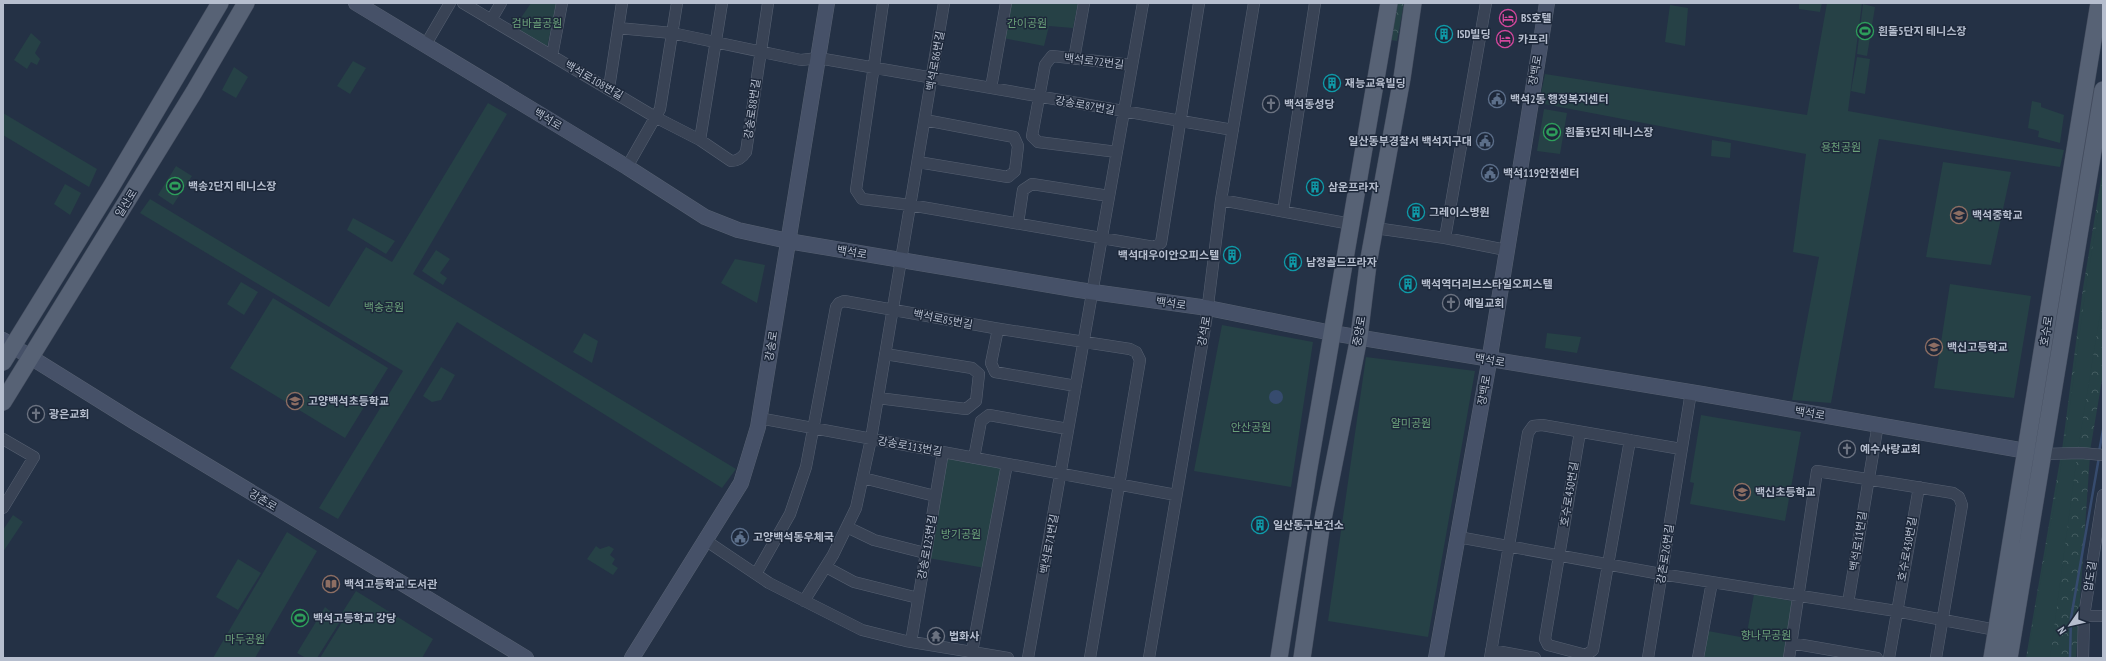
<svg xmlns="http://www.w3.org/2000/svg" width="2106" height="661" viewBox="0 0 2106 661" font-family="'PT Sans Narrow','Noto Sans KR',sans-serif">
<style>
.forest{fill:url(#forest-crowns)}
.green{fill:#264146}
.water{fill:#364b6e}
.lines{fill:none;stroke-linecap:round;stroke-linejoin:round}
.stream{stroke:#364b6e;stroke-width:2.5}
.street-casing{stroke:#576172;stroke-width:12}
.secondary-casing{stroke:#576172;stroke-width:16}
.primary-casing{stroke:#434c5e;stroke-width:18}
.street{stroke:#394355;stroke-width:11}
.secondary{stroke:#465168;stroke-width:15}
.primary{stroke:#576275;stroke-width:17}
.labels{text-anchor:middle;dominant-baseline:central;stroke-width:3;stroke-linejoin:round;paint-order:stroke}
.poi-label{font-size:11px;font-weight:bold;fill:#b6bece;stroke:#1d283a;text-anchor:start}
.park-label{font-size:11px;fill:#6ba17a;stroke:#1d283a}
.street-label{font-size:11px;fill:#b6bece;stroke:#1d283a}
</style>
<defs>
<pattern id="forest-crowns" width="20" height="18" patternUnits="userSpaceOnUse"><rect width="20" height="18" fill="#264146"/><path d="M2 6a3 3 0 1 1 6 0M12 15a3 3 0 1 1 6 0" fill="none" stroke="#435b60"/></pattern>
</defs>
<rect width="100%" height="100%" fill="#243145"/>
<path class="forest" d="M1397,3H1404L1397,41L1391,40Z
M2103,168V374L2090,451L2062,450L2083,288Z
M2061,454L2090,455L2076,658H2026Z"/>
<path class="green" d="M531,3H557L547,47L514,28Z
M1010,3H1078L1073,28L1049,26L1044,46L1003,38Z
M1799,3H1822L1820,12L1799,9Z
M1827,3H1862L1848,111L2064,150L2060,167L1879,139L1831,403L1792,400L1819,257L1793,252L1806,154L1539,103L1545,74L1807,115Z
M1863,4L1875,7L1867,56L1857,54Z
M1670,5L1688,8L1685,46L1665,42Z
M31,33L41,42L35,53L40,59L37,65L31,62L27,69L14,60Z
M1857,57L1870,59L1865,94L1851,91Z
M353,61L366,68L350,94L337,86Z
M234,67L248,77L236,98L222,90Z
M2032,101L2041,103V107L2064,115L2060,143L2038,137L2039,131L2028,128Z
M488,103L507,114L413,274L736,469L722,488L457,322L338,519L319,508L403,371L140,213L150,199L329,307L366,247L392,262Z
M1544,109L1567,113L1560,154L1537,151Z
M3,113L97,169L89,187L3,135Z
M1712,140L1731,143L1730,158L1711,156Z
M1943,162L2011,172L1991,265L1926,257Z
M176,166L192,176L173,205L158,195Z
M65,184L81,193L70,215L54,204Z
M2103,184V296L2078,449H2064L2086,287Z
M353,218L395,241L386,254L347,230Z
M436,250L450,259L440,273L447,278L443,285L422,271Z
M735,259L765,265L757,303L721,283Z
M241,282L258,292L244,315L227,304Z
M1950,284L2031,296L2014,398L1934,388Z
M273,298L388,368L345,438L230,368Z
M1222,325L1313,342L1291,487L1194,471Z
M584,333L598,341L592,363L573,352Z
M1547,333L1581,337L1577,353L1545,348Z
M1366,357L1475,371L1428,637L1328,621Z
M441,367L455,375L441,400L432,402L423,396Z
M1701,415L1801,432L1785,521L1690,504L1694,483L1690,482Z
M2063,455L2077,456L2050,658H2027Z
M948,457L1001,467L985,568L928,558Z
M13,515L23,522L3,552V530Z
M287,532L317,551L255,658H213Z
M596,546L600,549L609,546L614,549L610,555L615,559L612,564L618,568L613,575L587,559Z
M238,559L261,573L238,610L216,597Z
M356,591L433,639L422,658H320L344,619L340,616Z
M1754,594L1792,601L1783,658H1704L1708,631L1746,638Z
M325,607L341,620L317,658H306L297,653Z"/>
<path class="water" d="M1269 397a7 7 0 1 1 14 0a7 7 0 1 1-14 0Z"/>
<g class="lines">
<path class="stream" d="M2099,452L2103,430
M2070,658L2071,618L2099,457"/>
<g class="street-casing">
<path id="street" d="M463,3L655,117L700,140L731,161C738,161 742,158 746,152L768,3
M883,3L856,190L862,199L910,205L1154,247L1161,243L1199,3
M491,20L501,3
M618,28L672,33L801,60L818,58L1233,130
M426,44L450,3
M552,56L562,3
M1074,59L1084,3
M609,88L622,3
M991,88L1006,3
M700,140L722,3
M1117,152L1038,142L1032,136L1045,65L1052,56L1132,65
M918,162L1008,177L1015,171L1018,146L1014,137L925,120
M627,167L660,109L677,3
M1221,200L1351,224
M1283,211L1315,3
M1018,223L1023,190L1032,184L1109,196
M1375,228L1445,238L1506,250
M1445,238L1486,3
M998,329L991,363L995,372L1076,386
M878,398L966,409L976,401L979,374L972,368L885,354
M759,418L1176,495
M1580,432L1545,639L1548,645L1586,655L1593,650L1630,440
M3,439L34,457L3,508
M2043,454L2081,453L2103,455
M974,458L981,421L989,415L1068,429
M863,478L935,496
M847,527L874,540L925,553
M1458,537L1661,574L1896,611L1996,630
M705,540L769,583L862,630L906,641L1008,658
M826,567L854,582L918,598
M756,574L790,514L806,467L836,307L839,303L844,301L994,328L1130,349L1136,352L1140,360L1090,658
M804,601L833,555L856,508L871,439L944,3
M1848,603L1878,424
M2084,616H2103
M911,642L943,452
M1791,643L1877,658
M1491,650L1535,658
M972,652L1007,464
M1028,658L1143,3
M1149,658L1206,321L1221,200L1254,3
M1490,658L1528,433L1533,426L1542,425L1681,449
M1648,658L1691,392
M1698,658L1712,582
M1789,658L1817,471L1953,493L1959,497L1962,505L1936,658
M1889,658L1919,487
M2083,658L2084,616L2103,495"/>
</g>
<g class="secondary-casing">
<path id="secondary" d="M356,3L627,167L705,217L738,230L788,241L1079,290L1208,308L1332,333L1702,394L2038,453
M3,340L133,421L526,658
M632,658L741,483L758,427L827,3
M1436,658L1488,368L1547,3"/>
</g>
<g class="primary-casing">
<path id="primary" d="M3,362L111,187L220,3
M3,402L194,92L246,3
M1279,658L1308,473L1389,3
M1302,658L1321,529L1359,337L1368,264L1402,78L1413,3
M1992,658L2099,3
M2009,658L2103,90"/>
</g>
<use href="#street" class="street"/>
<use href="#secondary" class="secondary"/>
<use href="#primary" class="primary"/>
</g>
<defs>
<g id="hotel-ring" transform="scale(0.9)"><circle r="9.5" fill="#1d283a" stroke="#d1479c" stroke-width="1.5"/><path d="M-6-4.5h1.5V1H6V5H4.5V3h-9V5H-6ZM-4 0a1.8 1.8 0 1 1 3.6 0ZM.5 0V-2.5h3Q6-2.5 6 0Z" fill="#d1479c"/></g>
<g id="stadium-ring" transform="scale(0.9)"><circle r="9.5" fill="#1d283a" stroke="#2e9e5b" stroke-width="1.5"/><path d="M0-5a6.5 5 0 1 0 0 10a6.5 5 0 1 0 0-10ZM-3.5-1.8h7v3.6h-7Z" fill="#2e9e5b"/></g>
<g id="building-ring" transform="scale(0.9)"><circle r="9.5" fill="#1d283a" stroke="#0f9aa8" stroke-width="1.5"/><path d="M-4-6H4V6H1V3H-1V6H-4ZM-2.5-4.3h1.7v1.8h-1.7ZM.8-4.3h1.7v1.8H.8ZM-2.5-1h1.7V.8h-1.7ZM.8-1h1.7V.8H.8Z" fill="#0f9aa8"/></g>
<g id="civic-ring" transform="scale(0.9)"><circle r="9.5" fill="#1d283a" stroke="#5c6f8a" stroke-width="1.5"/><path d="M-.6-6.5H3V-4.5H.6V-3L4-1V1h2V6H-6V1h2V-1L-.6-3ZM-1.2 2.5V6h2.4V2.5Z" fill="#5c6f8a"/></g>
<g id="church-ring" transform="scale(0.9)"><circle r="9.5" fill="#1d283a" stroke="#6b7280" stroke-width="1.5"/><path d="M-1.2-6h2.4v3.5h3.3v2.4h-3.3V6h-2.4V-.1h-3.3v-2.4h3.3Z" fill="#6b7280"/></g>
<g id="school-ring" transform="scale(0.9)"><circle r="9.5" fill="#1d283a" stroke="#8d6e63" stroke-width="1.5"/><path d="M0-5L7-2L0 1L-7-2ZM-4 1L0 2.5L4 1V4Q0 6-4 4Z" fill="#8d6e63"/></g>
<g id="library-ring" transform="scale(0.9)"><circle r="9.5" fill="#1d283a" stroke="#8d6e63" stroke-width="1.5"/><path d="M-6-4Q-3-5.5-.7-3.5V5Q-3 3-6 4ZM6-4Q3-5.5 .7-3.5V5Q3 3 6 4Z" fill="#8d6e63"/></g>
<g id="temple-ring" transform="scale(0.9)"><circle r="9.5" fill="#1d283a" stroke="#6b7280" stroke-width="1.5"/><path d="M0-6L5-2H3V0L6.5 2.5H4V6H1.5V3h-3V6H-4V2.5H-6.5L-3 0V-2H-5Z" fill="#6b7280"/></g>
</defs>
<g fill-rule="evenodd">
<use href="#hotel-ring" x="1508" y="18"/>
<use href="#stadium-ring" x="1865" y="31"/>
<use href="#building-ring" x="1444" y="34"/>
<use href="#hotel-ring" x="1505" y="39"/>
<use href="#building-ring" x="1332" y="83"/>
<use href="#civic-ring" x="1497" y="99"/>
<use href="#church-ring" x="1271" y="104"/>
<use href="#stadium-ring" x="1552" y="132"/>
<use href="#civic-ring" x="1485" y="141"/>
<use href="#civic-ring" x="1490" y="173"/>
<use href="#stadium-ring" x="175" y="186"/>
<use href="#building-ring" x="1315" y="187"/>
<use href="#building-ring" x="1416" y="212"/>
<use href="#school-ring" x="1959" y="215"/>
<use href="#building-ring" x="1232" y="255"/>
<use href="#building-ring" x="1293" y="262"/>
<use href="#building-ring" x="1408" y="284"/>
<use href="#church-ring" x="1451" y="303"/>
<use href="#school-ring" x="1934" y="347"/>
<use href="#school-ring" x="295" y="401"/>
<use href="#church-ring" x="36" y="414"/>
<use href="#church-ring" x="1847" y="449"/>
<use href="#school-ring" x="1742" y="492"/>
<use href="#building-ring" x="1260" y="525"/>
<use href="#civic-ring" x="740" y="537"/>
<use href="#library-ring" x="331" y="584"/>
<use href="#stadium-ring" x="300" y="618"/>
<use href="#temple-ring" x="936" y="636"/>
</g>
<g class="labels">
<g class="poi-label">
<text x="1521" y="18">BS호텔</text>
<text x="1878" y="31">흰돌5단지 테니스장</text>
<text x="1457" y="34">ISD빌딩</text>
<text x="1518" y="39">카프리</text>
<text x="1345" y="83">재능교육빌딩</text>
<text x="1510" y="99">백석2동 행정복지센터</text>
<text x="1284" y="104">백석동성당</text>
<text x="1565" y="132">흰돌3단지 테니스장</text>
<text x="1472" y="141" text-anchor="end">일산동부경찰서 백석지구대</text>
<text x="1503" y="173">백석119안전센터</text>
<text x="188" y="186">백송2단지 테니스장</text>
<text x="1328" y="187">삼운프라자</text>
<text x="1429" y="212">그레이스병원</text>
<text x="1972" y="215">백석중학교</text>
<text x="1219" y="255" text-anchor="end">백석대우이안오피스텔</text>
<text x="1306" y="262">남정골드프라자</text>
<text x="1421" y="284">백석역더리브스타일오피스텔</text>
<text x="1464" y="303">예일교회</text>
<text x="1947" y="347">백신고등학교</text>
<text x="308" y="401">고양백석초등학교</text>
<text x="49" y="414">광은교회</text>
<text x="1860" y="449">예수사랑교회</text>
<text x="1755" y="492">백신초등학교</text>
<text x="1273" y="525">일산동구보건소</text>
<text x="753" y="537">고양백석동우체국</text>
<text x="344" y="584">백석고등학교 도서관</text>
<text x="313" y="618">백석고등학교 강당</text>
<text x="949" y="636">법화사</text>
</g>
<g class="park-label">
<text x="537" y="23">검바골공원</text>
<text x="1027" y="23">간이공원</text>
<text x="1841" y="147">용천공원</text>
<text x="384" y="307">백송공원</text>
<text x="1411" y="423">얄미공원</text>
<text x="1251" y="427">안산공원</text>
<text x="961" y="534">방기공원</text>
<text x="1766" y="635">향나무공원</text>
<text x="245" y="639">마두공원</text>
</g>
<g class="street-label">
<text transform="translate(935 61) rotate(-80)">백석로86번길</text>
<text transform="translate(1094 61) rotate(7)">백석로72번길</text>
<text transform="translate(1535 70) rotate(-80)">장백로</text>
<text transform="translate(594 80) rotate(30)">백석로108번길</text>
<text transform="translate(1085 105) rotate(10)">강송로87번길</text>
<text transform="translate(752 109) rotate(-82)">강송로88번길</text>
<text transform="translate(548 119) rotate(31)">백석로</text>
<text transform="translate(126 203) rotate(-58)">일산로</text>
<text transform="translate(852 252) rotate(10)">백석로</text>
<text transform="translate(1171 303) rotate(8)">백석로</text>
<text transform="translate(943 319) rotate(11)">백석로85번길</text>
<text transform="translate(1204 331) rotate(-80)">강석로</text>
<text transform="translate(1359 331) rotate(-80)">중앙로</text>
<text transform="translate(2046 331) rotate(-81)">호수로</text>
<text transform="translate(771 346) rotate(-81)">강송로</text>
<text transform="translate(1490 360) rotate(10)">백석로</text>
<text transform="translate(1484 390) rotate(-80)">장백로</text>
<text transform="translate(1810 413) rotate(10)">백석로</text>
<text transform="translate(910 446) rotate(10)">강송로113번길</text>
<text transform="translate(1569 494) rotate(-81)">호수로430번길</text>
<text transform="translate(263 500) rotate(31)">강촌로</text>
<text transform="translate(1858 541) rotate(-81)">백석로11번길</text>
<text transform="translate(1049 544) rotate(-80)">백석로71번길</text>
<text transform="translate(927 547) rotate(-80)">강송로125번길</text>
<text transform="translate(1907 549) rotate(-80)">호수로430번길</text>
<text transform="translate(1665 554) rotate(-81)">강촌로26번길</text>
<text transform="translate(2090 576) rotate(-81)">압도길</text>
</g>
</g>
<rect width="2106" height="661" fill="none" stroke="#b6bece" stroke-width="8"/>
<g transform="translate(2070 625) rotate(236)" stroke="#1d283a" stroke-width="3" paint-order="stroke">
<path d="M0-3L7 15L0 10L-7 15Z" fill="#b6bece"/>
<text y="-6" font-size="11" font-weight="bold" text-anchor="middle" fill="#b6bece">N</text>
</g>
</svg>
